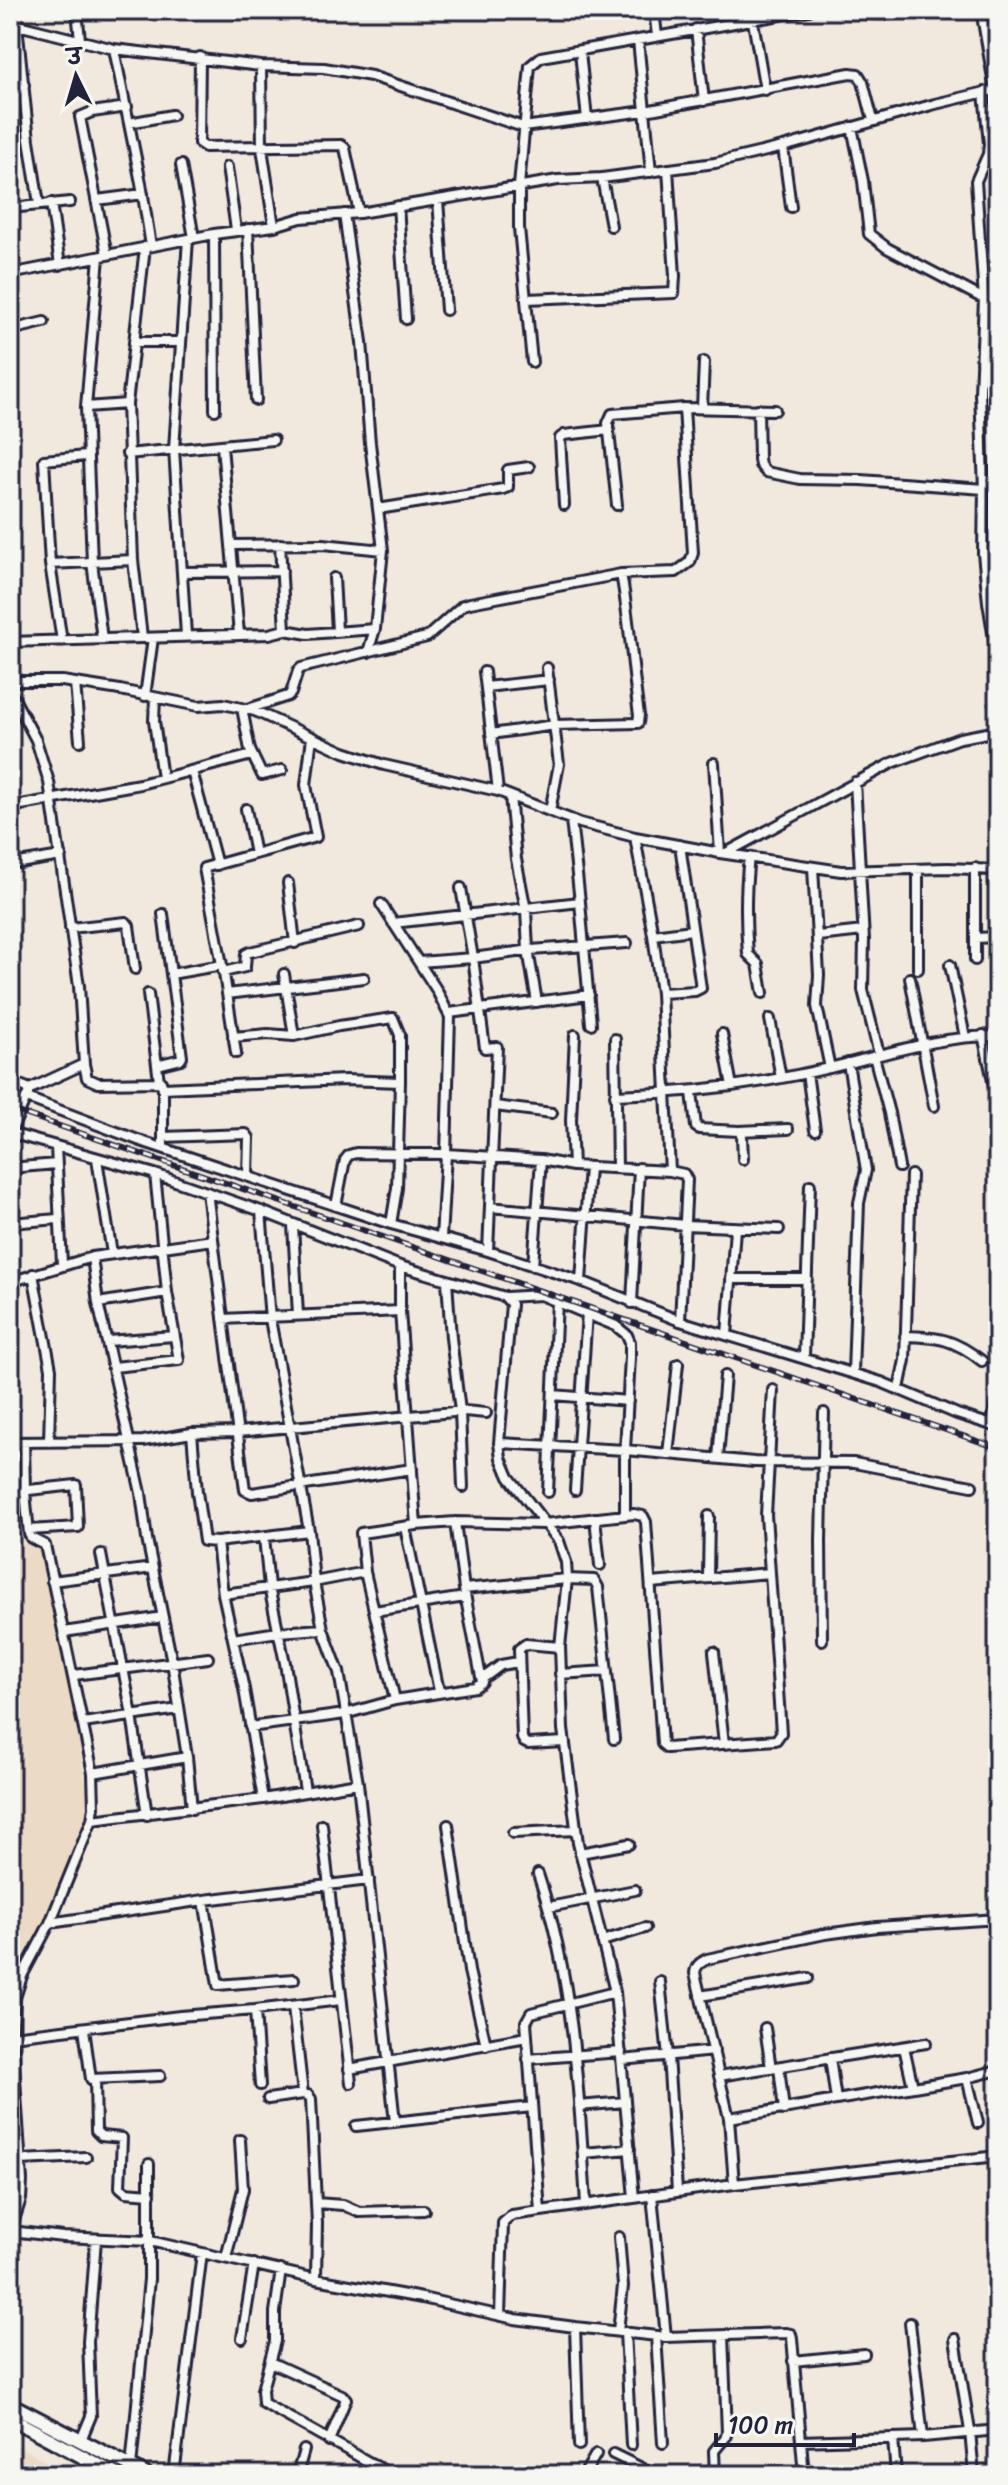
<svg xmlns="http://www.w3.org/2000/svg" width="1008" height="2485" viewBox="0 0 1008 2485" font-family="Sriracha,'Playpen Sans Deva',sans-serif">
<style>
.built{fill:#ebdac6}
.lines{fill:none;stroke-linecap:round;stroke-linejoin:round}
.minor-casing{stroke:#22223b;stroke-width:14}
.primary-casing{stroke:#22223b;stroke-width:18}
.minor{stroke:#f6f6f2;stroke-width:8}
.primary{stroke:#f6f6f2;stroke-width:12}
.rail-casing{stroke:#22223b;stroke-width:6}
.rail{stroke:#f6f6f2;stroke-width:3;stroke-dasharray:9;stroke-linecap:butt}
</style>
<rect width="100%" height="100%" fill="#f1e9de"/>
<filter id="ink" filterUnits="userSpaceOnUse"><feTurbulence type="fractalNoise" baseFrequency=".0125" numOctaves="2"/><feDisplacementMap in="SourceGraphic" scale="16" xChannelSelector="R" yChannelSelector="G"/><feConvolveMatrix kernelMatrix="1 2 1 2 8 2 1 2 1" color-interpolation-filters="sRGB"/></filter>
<g filter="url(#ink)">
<path class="built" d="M10,1543L45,1545L92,1820L15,1998L21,2199L10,2228Z
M10,2441L69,2475H10Z"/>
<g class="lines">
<g class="minor-casing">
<path id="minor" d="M77,10L80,40
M654,10L657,36
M751,10L765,90
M849,10C873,17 898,14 922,10
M981,10L995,90
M10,23L114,49L261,66L324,68L371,76L523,127L645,111L850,73L858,74L863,82L873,120
M17,25L29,140L39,204
M696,29L704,101
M638,40L651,172
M114,49L141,183L151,246
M580,52L587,119
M200,57L199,143L205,147L341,145L345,148L359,213
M261,66L262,148L274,226
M10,86L24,85
M984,92L989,144L988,154L976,181L984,299L980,393L984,489L983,553L988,602L998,663
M129,123L172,115
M852,127L863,181L869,234L887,248L984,299L998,304
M783,147L791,207
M181,165L194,238
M227,167L236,230
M602,178L611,226
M97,200L143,194
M438,200L446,310
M51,203L60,265
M398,206L406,319
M10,208L70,202
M344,214L362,342L370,443L383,550L375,629L368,652
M248,229L256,400
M214,234L215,410
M107,255L80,117L92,112L127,107
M99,257L86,407L92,562L102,639
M10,274L214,234L274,226L301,218L359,213L558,180L602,178L715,163L783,147L935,104L998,89
M527,299L674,293L675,276L668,169
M10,334L19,328L44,322
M134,342H181
M532,362L519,228V186L530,66L541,57L809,10
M86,407L127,404
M702,408L704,362
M758,409L759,459L760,465L766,472L800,479L861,480L984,489
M222,446L239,634
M127,454L273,440
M10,472V473
M984,482L998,479
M564,505L560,438L564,435L609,430
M617,505L608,423L612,414L684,408L775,410
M378,509L503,489L508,487V470L529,467
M280,544L285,630
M231,545L323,544L383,550
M50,564L133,560
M182,572L282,571
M334,578L337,631
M186,635L174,449L188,239
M142,637L133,560L127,404L145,247
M62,641L50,564L44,460L86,456
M10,642L269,634L285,630L308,634L375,629
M547,668L559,764L550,811
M484,672L498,791
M10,681H62L120,690L198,706L223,704L255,711L344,752L384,765L498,791L580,823L635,837L720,853L841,871L948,868L998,870
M75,683L80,741
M486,687L549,680
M10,691L36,740L49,782L79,986L84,1064L87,1078L98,1083L161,1082L163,1088V1147
M145,696L153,638
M155,698L154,721L162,778
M242,708L250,750L262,775L282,770
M248,709L288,696L291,693L298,671L301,668L427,637L463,605L470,603L621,574L676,572L690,562L693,553L684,408
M491,734L555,725L638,723L639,715C632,668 630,621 621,574
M714,763L720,853
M192,771L217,865
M855,782L864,940L863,990L879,1054
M510,796L516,859L526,910L528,950L537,1002
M10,807L140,784L252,755
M246,809L255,854
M726,853L892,763L960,738L998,731
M749,857C745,890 745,920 748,954L758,964L763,993
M19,863L61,856
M813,867L819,975L817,1006L830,1068
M288,883L295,943
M580,902L591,1024
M381,904L436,989L450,1017L446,1154L441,1238
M163,914L171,974
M393,923L580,902L571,820
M70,928L126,922L129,926L135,969
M653,935L692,930
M818,936L863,931
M975,938L998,937
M975,960V868
M419,962L473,958L461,888
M950,965L965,1037
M223,967L236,1053
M918,969V869
M223,972L245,967L246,954L250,952L359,926
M284,974L294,1036
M910,978L934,1106
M661,993L695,991L701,988L680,845
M148,994L159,1081
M227,994L364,978
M449,1013L589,995
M770,1019L781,1078
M722,1034L732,1086
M983,1035L998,1104
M233,1037L268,1034L294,1036L339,1026L393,1018L400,1035V1082L397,1188L391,1224
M615,1039L617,1168
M874,1056L889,1113L899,1167
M848,1063L866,1170L859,1203L853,1373
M157,1065L181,1059L182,1057L171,974L222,965L204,868L316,837L306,785L312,737
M807,1073L815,1130
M10,1081L30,1089L84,1064
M163,1088L345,1080L400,1082
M692,1092L696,1127L699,1129L739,1131L742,1136L743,1159
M615,1095C687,1093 758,1085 829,1068C884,1055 941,1035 998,1036
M27,1098L138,1140L391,1224L488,1251L581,1281L680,1321L881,1382L957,1414L998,1427
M495,1106L552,1113
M739,1131L788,1129
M10,1133L155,1174L261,1211L400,1266L505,1297L511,1304L499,1443L501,1458L509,1477L559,1541L566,1562L567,1579L560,1647L563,1729L578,1843L615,1992L634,2198
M10,1133L28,1094
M163,1137L246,1134L249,1138L248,1175
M56,1147L62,1264
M97,1159L112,1254
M573,1166L571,1120L575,1035
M10,1168L56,1164
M670,1171L684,1174L687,1180L680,1321
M207,1192L245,1490L252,1493L412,1469
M336,1206L345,1160L349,1155L356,1153L446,1154L541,1160L573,1166L670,1171L661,993L653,935L635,837
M490,1207L685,1225L779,1229
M261,1211L270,1319L309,1531L314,1582L323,1629L339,1672L358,1783L395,2122
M10,1223L58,1219
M293,1225L298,1315
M488,1251L497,1047L485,1048L473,958L531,950L627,943
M92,1257L98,1303L141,1493L147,1539L172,1662L187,1757L93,1773
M400,1266V1311L416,1525L361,1533L365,1572L395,1700L475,1687L482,1682L464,1589L455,1522
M533,1266L541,1160
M33,1274L51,1369L49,1442
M731,1279H807
M447,1281L451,1338L460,1411L463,1487
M581,1281L589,1167
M10,1282L92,1257L213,1240
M506,1297L541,1295L616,1326L627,1335L630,1342V1357L625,1450V1515
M98,1303L167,1292
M632,1303L639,1168
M223,1319L400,1311
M727,1335L735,1229
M905,1336C939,1337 954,1339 982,1361
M108,1341L174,1336
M804,1357L810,1185
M114,1367L179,1360L167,1292L155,1174
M899,1389L905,1360L911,1175
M553,1395L628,1401
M991,1425L998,1395
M192,1433L197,1492L204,1541L217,1542L223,1594L244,1689L263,1799
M10,1442L143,1441L192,1433L238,1432L464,1411L486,1413
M499,1443L625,1450L754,1462L854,1463L972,1486
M668,1454L678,1364
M718,1458L725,1376
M575,1490L587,1313
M10,1492L76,1485L78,1527L29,1530
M548,1492L557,1301
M595,1518L600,1565
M416,1525L455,1522L544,1524L634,1514L643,1516L646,1522L662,1744L667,1748L776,1740L781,1733L766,1515L773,1390
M405,1527L439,1691
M264,1537L269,1587L285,1663L305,1791
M217,1542L309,1531
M101,1554L132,1715L147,1815
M708,1577L709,1516
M52,1581L153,1568
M651,1583L770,1573
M464,1589L567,1579L594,1580L598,1587L614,1739
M223,1594L314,1582L365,1572
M374,1611L465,1597
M64,1632L163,1617
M233,1639L278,1632L323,1629
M822,1640L821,1541L824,1413
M560,1647L526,1644L519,1649L522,1738L524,1742L528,1744L565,1742
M714,1652L724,1744
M560,1674L607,1671
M74,1675L208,1658
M482,1679L501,1665L518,1662
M83,1723L179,1709
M250,1727L345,1714L395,1700
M187,1757L192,1809
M92,1820L263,1799L358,1783
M322,1825L351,2083
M448,1825L469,1971L486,2045
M513,1833L576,1830
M580,1853L629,1844
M538,1874C574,1980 579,2093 586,2204
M204,1900L218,1985L294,1979
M549,1907L635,1890
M993,1920L998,1950
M50,1923L204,1900L369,1880
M602,1941L645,1928
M660,1982L668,2056L677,2191
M700,1996L808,1978
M293,2007L303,2094
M255,2010L260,2085
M765,2028L771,2068
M84,2029L91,2079L160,2076
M12,2036L180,2016L255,2010L341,2000
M904,2047L913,2087
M830,2058L836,2100
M528,2059L621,2052
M622,2060L714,2051
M779,2067L784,2110
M349,2069L527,2037
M719,2076L926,2043
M967,2078L978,2123
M95,2079L96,2131L101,2136L122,2138L120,2187L126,2192L150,2194
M268,2099L303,2094L308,2095L311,2099L317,2224L316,2279
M579,2106L625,2102
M729,2118L967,2078L998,2070
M356,2126L532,2107
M583,2153L630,2149
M20,2160L86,2157
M734,2184L729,2118L695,1973C696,1965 700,1963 707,1959L825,1934L877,1927L998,1919
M652,2195L666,2337
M316,2203L343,2205L359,2212L424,2210
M540,2211L526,2022L531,2013L615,1992
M11,2231L63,2237L150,2241L316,2279L422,2298L515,2319L575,2327L666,2337L786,2333L791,2334L792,2338L804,2475
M10,2232L21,2199L22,2181L12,2036L15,1998L22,1976L50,1923L92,1820L94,1807L93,1773L45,1545L31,1538L29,1534L25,1491L24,1442
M226,2258L243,2189L240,2140
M281,2270L275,2312V2341L262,2390L263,2403L392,2475
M500,2316L503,2223L512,2215L734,2184L998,2156
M910,2323L923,2437
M575,2327L579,2445
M618,2331L623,2286L619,2237
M625,2332L631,2445
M656,2336L663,2443
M242,2338L254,2264
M955,2339L970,2431L974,2475
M793,2361L864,2354
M270,2362L342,2395L346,2399L329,2441
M893,2439L896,2475
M81,2440L91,2416L88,2342L96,2239
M801,2441L923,2437L998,2430
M613,2454L656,2475
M131,2467L149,2279V2164
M531,2471L538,2475
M174,2475L202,2253
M297,2475L304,2450
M584,2475L596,2454
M715,2475L714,2451L725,2438L727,2432L723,2336"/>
</g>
<g class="primary-casing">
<path id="primary" d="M10,2404L147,2475
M10,2418L117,2475"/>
</g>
<use href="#minor" class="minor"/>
<use href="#primary" class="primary"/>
<g class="rail-casing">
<path id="rail" d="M10,1109L998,1448"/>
</g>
<use href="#rail" class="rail"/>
</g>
</g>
<rect width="1008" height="2485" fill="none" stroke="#f6f6f2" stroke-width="40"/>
<rect x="20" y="20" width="968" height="2445" fill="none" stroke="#22223b" stroke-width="3" filter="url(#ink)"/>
<g transform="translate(76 76) rotate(355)" stroke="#f6f6f2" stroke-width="6" paint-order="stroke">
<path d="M0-6L14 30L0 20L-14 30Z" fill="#22223b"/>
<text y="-12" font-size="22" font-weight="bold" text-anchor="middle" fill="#22223b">उ</text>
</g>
<path d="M716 2433v12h138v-12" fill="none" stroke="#22223b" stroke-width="4"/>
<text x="728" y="2433" font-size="24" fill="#22223b" stroke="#f6f6f2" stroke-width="6" paint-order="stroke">100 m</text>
</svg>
